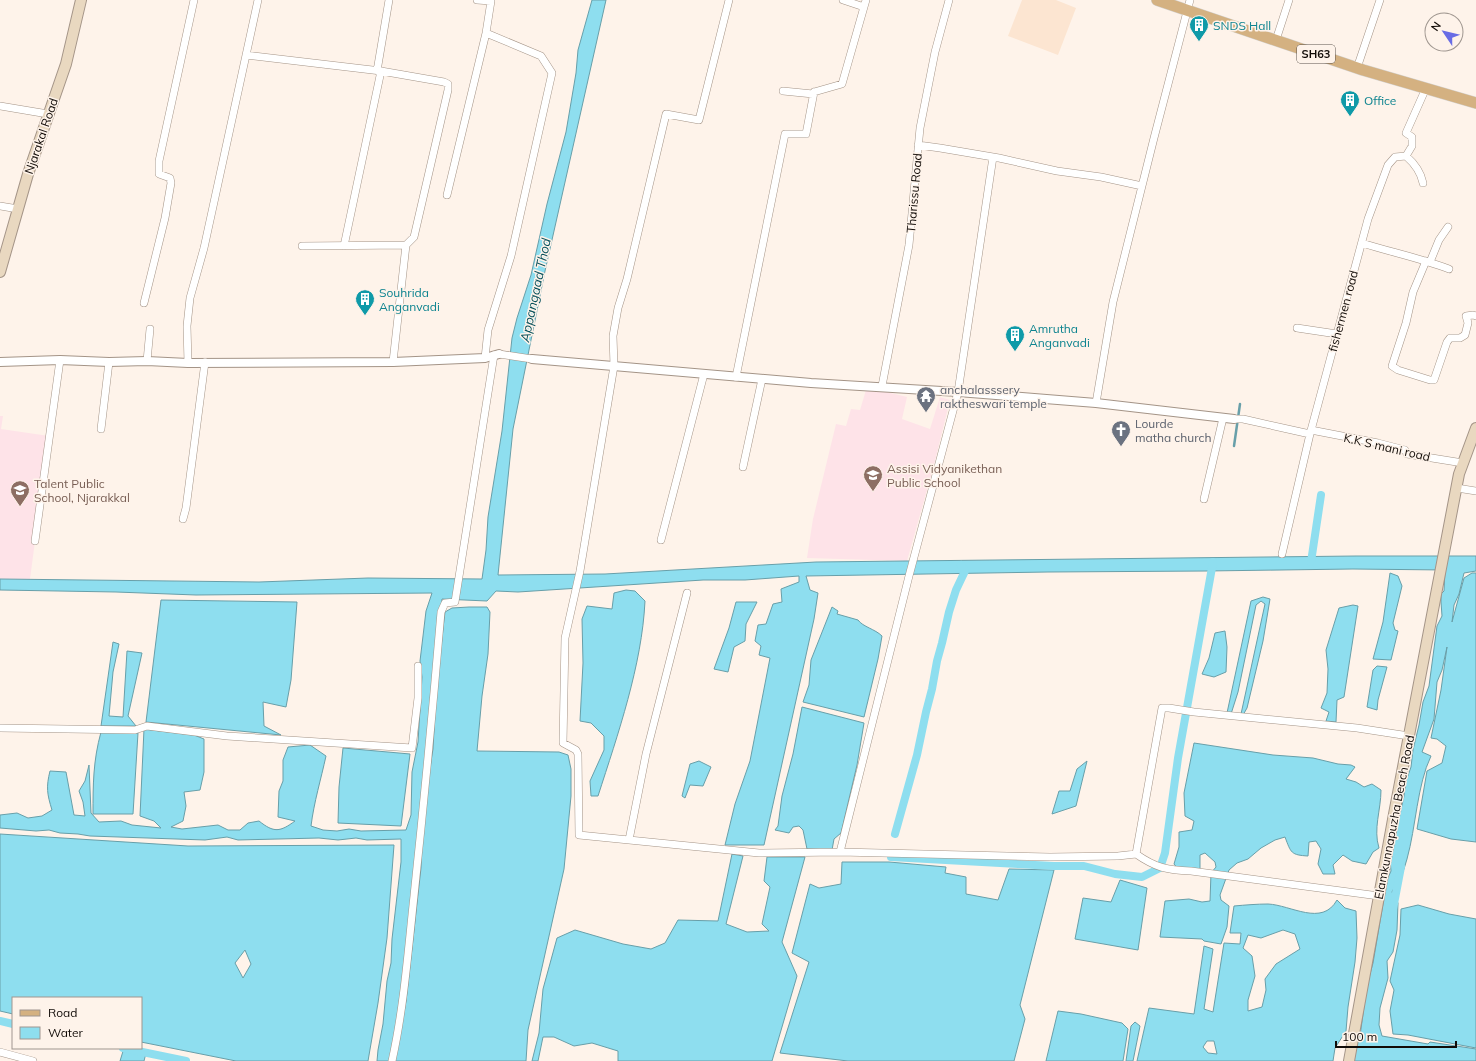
<svg xmlns="http://www.w3.org/2000/svg" width="1476" height="1061" viewBox="0 0 1476 1061" font-family="Mulish,sans-serif">
<style>
.built{fill:#fce5d1}
.education{fill:#fee3e8}
.water{fill:#8edeef;stroke:#689fa9;fill-rule:evenodd}
.lines{fill:none;stroke-linecap:round;stroke-linejoin:round}
.stream{stroke:#689fa9;stroke-width:2.5}
.canal{stroke:#8edeef;stroke-width:8}
.minor-casing{stroke:#a49487;stroke-width:8}
.tertiary-casing{stroke:#a49487;stroke-width:10}
.secondary-casing{stroke:#a49487;stroke-width:12}
.primary-casing{stroke:#d4d3d2;stroke-width:12}
.minor{stroke:#fff;stroke-width:7}
.tertiary{stroke:#fff;stroke-width:8}
.secondary{stroke:#e9d8c0;stroke-width:10}
.primary{stroke:#d4b181;stroke-width:11}
.labels{text-anchor:middle;dominant-baseline:central;stroke-width:3;stroke-linejoin:round;paint-order:stroke}
.shield{fill:#fef3ea;stroke:#58514b;stroke-width:1}
.shield-label{font-size:11px;font-weight:bold;fill:#110b07}
.culture-label{font-size:12px;fill:#0d838f;stroke:#fef3ea;text-anchor:start}
.street-label{font-size:12px;fill:#110b07;stroke:#fef3ea}
.worship-label{font-size:12px;fill:#5b616d;stroke:#fef3ea;text-anchor:start}
.education-label{font-size:12px;fill:#785e54;stroke:#fef3ea;text-anchor:start}
.water-label{font-size:13px;font-style:italic;fill:#07515c;stroke:#fef3ea}
</style>
<rect width="100%" height="100%" fill="#fef3ea"/>
<path class="built" d="M1022,0H1056L1076,8L1058,55L1008,36Z"/>
<path class="education" d="M866,390H879L907,397L902,419L930,429L940,397L950,400L934,465L907,561L807,558L813,519L836,424L846,426L851,409L860,410Z
M0,416H3L1,429L49,436L30,579H0Z"/>
<path class="water" d="M592,0H606L545,271L513,429L498,575L605,574L816,562L1356,556H1476V571L1464,573L1459,594L1454,605L1452,622L1464,578L1472,573H1476V842L1451,839L1417,829L1427,771L1442,763L1446,746L1437,739L1431,738L1441,690L1447,647L1442,670L1437,682L1434,719L1422,752L1431,756C1417,785 1416,827 1407,859L1404,869L1392,892L1398,903L1397,930L1393,952L1387,961L1388,978L1380,1008L1379,1025L1382,1036L1428,1044L1430,1042L1476,1049V1061H1353L1358,1036H1360L1367,985L1373,963L1387,880L1391,871L1390,860L1404,796L1406,781L1411,767L1413,750L1419,725L1423,702L1429,686L1437,626L1442,616L1441,602V594L1444,591L1445,570L1353,569L1206,571L1048,572L806,576L810,590L818,593L814,619L764,845H725L735,804L750,761L770,658L759,655L761,646L755,641L758,625L766,624L773,604L782,602L781,589L799,582V576L745,580H703L518,592L496,591L487,601L442,599L434,668L408,939L391,1061H377L378,1050L383,1024L387,981L391,963L392,939L401,862V839L367,840L356,838L338,840L319,838L238,840L227,837L205,840L90,836L78,834L60,833L49,830L36,831L0,828V815L17,813L28,818L42,816L52,810C47,794 46,787 50,771L66,772L74,815L85,816L83,802L79,791L85,781L89,765L91,813L99,822L121,821L132,825L161,828L154,821L140,816L144,729L194,735L204,739V772L200,790L184,792L186,806L183,821L171,827L182,829L218,825L228,830H240L248,823L259,821C274,833 280,832 295,821L278,817L279,791L283,781V760L288,747L310,745L326,756C321,779 314,802 311,826L323,830L337,831L349,829L361,831L406,830L411,815L412,772L418,742L422,677L420,661L426,611L432,593L196,595L116,592L0,590V579L259,582L368,578L482,579L486,550L488,517L502,431L512,338L517,318L531,275L547,204L566,132L576,73L578,50Z
M1390,573L1398,576L1402,586L1393,623L1395,630L1398,631L1391,660L1373,659L1383,622Z
M626,590L635,591L645,601C642,665 618,734 598,796H591L590,781L604,750V736L591,723L580,721L583,663L582,619L587,606L612,609L614,593Z
M1263,597L1270,599L1263,641L1247,708L1243,715L1241,714L1265,604L1261,601L1256,605L1238,692L1231,714L1227,713L1251,601Z
M161,600L297,602L291,680L286,707L263,702L264,726L281,735L146,722Z
M736,602H757L746,624L745,641L734,647L728,672L714,669L729,628Z
M1353,605L1358,606L1344,697L1337,700L1336,722L1326,721L1329,712L1321,708L1327,693L1328,669L1326,650L1339,608Z
M469,607H487L490,612L488,654L482,696L477,751L559,752L568,755L571,769V796L564,869L528,1030L526,1061H395L406,1001L421,868L422,818L433,749L436,691L444,620L445,612L452,608Z
M832,607L838,611L837,614L858,620C863,627 875,629 882,636L878,659L864,717L803,702L809,685L811,660Z
M1225,631L1227,647L1226,672L1214,677L1202,674L1209,658L1215,633Z
M113,642L119,644L113,672L109,716L123,717L127,651L142,653L128,716L136,726H101Z
M1377,666L1387,667L1378,700L1377,710L1367,707L1373,670Z
M802,707L864,723L857,765L841,833L834,839L832,850L807,849L803,830L799,826L793,827L789,833L775,830L778,826L782,796L793,754Z
M101,732L138,733L133,814H93C93,785 93,761 101,732Z
M1194,743L1273,755L1313,758L1338,764L1351,765L1355,767L1346,779L1356,782L1364,787L1372,784L1381,790C1381,810 1373,829 1379,848L1373,852L1366,864L1352,861L1343,855L1333,865L1335,874H1323L1318,864L1321,849L1316,841L1309,842L1308,856C1291,855 1291,853 1285,837L1275,840L1261,848L1248,859L1237,863L1229,870L1220,895L1221,900L1229,906L1227,927L1221,944L1204,941L1202,939L1160,937L1165,901L1189,899L1202,902L1210,901L1211,873L1216,867L1215,862L1205,853L1200,855V875L1178,869L1174,864L1179,847V832L1192,830L1194,821L1185,816L1184,793Z
M343,748L410,754L401,826L338,823L339,787Z
M699,761L711,767L703,786L690,785L685,798L682,796L690,764Z
M1087,761L1076,806L1052,814L1059,791H1070L1077,769Z
M0,834L188,846L394,845L387,938L378,1003L368,1061H236L141,1042V998H13V1014L0,1011ZM245,950L251,964L243,978L235,963Z
M732,854L743,856L726,924L747,932L769,931L762,924L770,887L764,881L767,857H805L782,942L797,976L772,1061H618V1051L592,1043L574,1046L554,1037H543L538,1061H532L539,1033L543,989L557,938L575,930L623,944L651,949L665,943L678,920L718,921Z
M842,862H889L946,867L945,873L966,877V894L998,900L1009,869L1054,870L1020,1005L1025,1019L1014,1061H848L780,1053L809,962L792,953L810,884L819,888L841,884Z
M1120,880L1147,888L1138,950L1075,939L1083,898L1111,902Z
M1337,900L1345,908L1356,911L1357,938L1355,962L1348,1007L1346,1031L1335,1048L1333,1061H1137L1149,1008L1194,1014L1204,946L1213,949L1204,1009L1213,1012L1224,943L1240,944L1241,933H1230L1234,906C1245,905 1257,904 1268,904C1291,905 1322,927 1337,900ZM1283,930L1295,934L1300,949L1276,964L1265,979L1266,990L1262,1007L1248,1011V1000L1255,976L1252,956L1243,948L1248,935L1261,938ZM1207,1041H1214L1217,1054L1208,1053L1203,1047Z
M1418,905L1449,914L1476,919V1048L1408,1035L1393,1034L1390,1011L1394,990L1390,981L1400,935L1401,909Z
M1058,1011L1081,1014L1122,1023L1128,1029L1123,1061H1046Z
M1135,1022L1140,1026L1133,1061H1126L1131,1026Z
M124,1048L146,1053L144,1061H120Z"/>
<g class="lines">
<path class="stream" d="M1234,446L1240,404"/>
<path class="canal" d="M1311,562L1321,495
M895,834L917,755L926,712L932,689L937,661L942,643L949,612L956,590L965,571L961,565
M891,857L1054,866H1084L1115,874L1142,877L1160,868L1165,853L1178,758L1213,562
M1393,909L1401,867
M0,1021L13,1024
M123,1048L186,1061"/>
<g class="minor-casing">
<path id="minor" d="M477,0L491,1L486,33L541,56L552,73L511,256L488,330L485,358
M729,0L699,120L666,114L627,279L618,308L613,336L614,366L580,571L565,638L563,743L576,750L578,754L579,835L759,853L840,852
M843,0L864,7
M1276,40L1289,0
M246,55L381,71
M1357,68L1380,0
M377,71L389,0
M783,91L813,94L814,92
M0,106L48,114
M918,145L940,148L999,158L1057,171L1101,177L1142,186
M1406,156C1414,163 1421,173 1423,183
M993,157L958,392L909,576L840,852L1050,857L1118,856L1136,854L1162,708H1169L1194,712L1357,728L1409,736
M447,195L486,33
M0,206L18,209
M1362,243C1390,252 1420,258 1449,269
M302,246L406,245L393,362
M344,246L381,71L444,82L448,84V90L414,237L406,245
M1426,261L1413,292L1406,323L1392,366L1398,370L1430,380H1434L1447,342L1450,338H1460L1465,335L1468,323L1466,316L1473,315L1476,316
M1430,262L1439,240L1448,227
M144,303L165,218L171,183L170,178L159,174V161L194,0
M1297,328L1337,334
M499,354L532,359
M147,361L150,329
M188,363L187,326L190,298L204,248L258,0
M736,377L785,134H806L814,92L842,84L866,0
M882,386L909,245L920,128L935,52L949,0
M1096,403L1113,302L1154,138L1190,0
M1234,419H1243L1310,434
M101,429L109,362
M1311,430L1378,443L1405,450L1407,454L1463,463
M743,467L762,379
M1457,488L1476,491
M1204,499L1223,418
M183,519L186,508L205,362
M661,540L704,374
M35,541L60,360
M1282,554L1310,434L1368,219L1388,165L1395,157L1406,156L1412,146V137L1406,133L1426,88
M0,728L135,730L147,726L227,736L412,748L418,698V666
M629,840L646,754L687,593
M1136,854C1156,868 1167,870 1191,871L1379,896
M0,1052L33,1061
M392,1061C404,1007 408,951 414,896C424,802 433,707 441,612L445,603L455,602L494,355"/>
</g>
<g class="tertiary-casing">
<path id="tertiary" d="M532,359L811,383L958,392L1096,403L1234,419
M0,362L60,360L109,362L147,361L188,363L393,362L485,358L499,354"/>
</g>
<g class="secondary-casing">
<path id="secondary" d="M0,272L28,174L66,64L81,0
M1349,1061L1394,814L1459,474L1476,428"/>
</g>
<g class="primary-casing">
<path id="primary" d="M1157,0L1363,70L1476,103"/>
</g>
<use href="#minor" class="minor"/>
<use href="#tertiary" class="tertiary"/>
<use href="#secondary" class="secondary"/>
<use href="#primary" class="primary"/>
</g>
<defs>
<g id="building-pin" transform="scale(1)"><path d="M0 17L-7.5 6A9.5 9.5 0 1 1 7.5 6Z" fill="#0f9aa8" stroke="#fef3ea"/><path d="M-4-6H4V6H1V3H-1V6H-4ZM-2.5-4.3h1.7v1.8h-1.7ZM.8-4.3h1.7v1.8H.8ZM-2.5-1h1.7V.8h-1.7ZM.8-1h1.7V.8H.8Z" fill="#fff"/></g>
<g id="temple-pin" transform="scale(1)"><path d="M0 17L-7.5 6A9.5 9.5 0 1 1 7.5 6Z" fill="#6b7280" stroke="#fef3ea"/><path d="M0-6L5-2H3V0L6.5 2.5H4V6H1.5V3h-3V6H-4V2.5H-6.5L-3 0V-2H-5Z" fill="#fff"/></g>
<g id="church-pin" transform="scale(1)"><path d="M0 17L-7.5 6A9.5 9.5 0 1 1 7.5 6Z" fill="#6b7280" stroke="#fef3ea"/><path d="M-1.2-6h2.4v3.5h3.3v2.4h-3.3V6h-2.4V-.1h-3.3v-2.4h3.3Z" fill="#fff"/></g>
<g id="school-pin" transform="scale(1)"><path d="M0 17L-7.5 6A9.5 9.5 0 1 1 7.5 6Z" fill="#8d6e63" stroke="#fef3ea"/><path d="M0-5L7-2L0 1L-7-2ZM-4 1L0 2.5L4 1V4Q0 6-4 4Z" fill="#fff"/></g>
</defs>
<g fill-rule="evenodd">
<use href="#building-pin" x="1199" y="25"/>
<use href="#building-pin" x="1350" y="100"/>
<use href="#building-pin" x="365" y="299"/>
<use href="#building-pin" x="1015" y="335"/>
<use href="#temple-pin" x="926" y="396"/>
<use href="#church-pin" x="1121" y="430"/>
<use href="#school-pin" x="873" y="475"/>
<use href="#school-pin" x="20" y="490"/>
</g>
<g class="labels">
<rect class="shield" x="1297" y="45" width="38" height="18" rx="3"/>
<g class="shield-label">
<text x="1316" y="54">SH63</text>
</g>
<g class="culture-label">
<text x="1213" y="25">SNDS Hall</text>
<text x="1364" y="100">Office</text>
<text x="379" y="292">Souhrida<tspan x="379" dy="14">Anganvadi</tspan></text>
<text x="1029" y="328">Amrutha<tspan x="1029" dy="14">Anganvadi</tspan></text>
</g>
<g class="street-label">
<text transform="translate(41 136) rotate(-71)">Njarakal Road</text>
<text transform="translate(914 193) rotate(-85)">Tharissu Road</text>
<text transform="translate(1343 311) rotate(-75)">fishermen road</text>
<text transform="translate(1387 447) rotate(13)">K.K S mani road</text>
<text transform="translate(1394 817) rotate(-79)">Elamkunnapuzha Beach Road</text>
</g>
<g class="worship-label">
<text x="940" y="389">anchalasssery<tspan x="940" dy="14">raktheswari temple</tspan></text>
<text x="1135" y="423">Lourde<tspan x="1135" dy="14">matha church</tspan></text>
</g>
<g class="education-label">
<text x="887" y="468">Assisi Vidyanikethan<tspan x="887" dy="14">Public School</tspan></text>
<text x="34" y="483">Talent Public<tspan x="34" dy="14">School, Njarakkal</tspan></text>
</g>
<g class="water-label">
<text transform="translate(535 290) rotate(-78)">Appangaad Thod</text>
</g>
</g>
<rect x="12" y="997" width="130" height="52" fill="#fef3ea" stroke="#9f968f"/>
<rect x="20" y="1010" width="20" height="6" fill="#d4b181" stroke="#9f968f"/>
<text x="48" y="1017" font-size="12" fill="#110b07">Road</text>
<rect x="20" y="1027" width="20" height="12" fill="#8edeef" stroke="#9f968f"/>
<text x="48" y="1037" font-size="12" fill="#110b07">Water</text>
<g transform="translate(1444 32) rotate(305)"><circle r="19" fill="#fef3ea" stroke="#9f968f"/>
<path d="M0-3L7 15L0 10L-7 15Z" fill="#686ce5"/>
<text y="-6" font-size="11" font-weight="bold" text-anchor="middle" fill="#110b07">N</text>
</g>
<path d="M1336 1041v6h120v-6" fill="none" stroke="#110b07" stroke-width="2"/>
<text x="1342" y="1041" font-size="12" fill="#110b07" stroke="#fef3ea" stroke-width="3" paint-order="stroke">100 m</text>
</svg>
